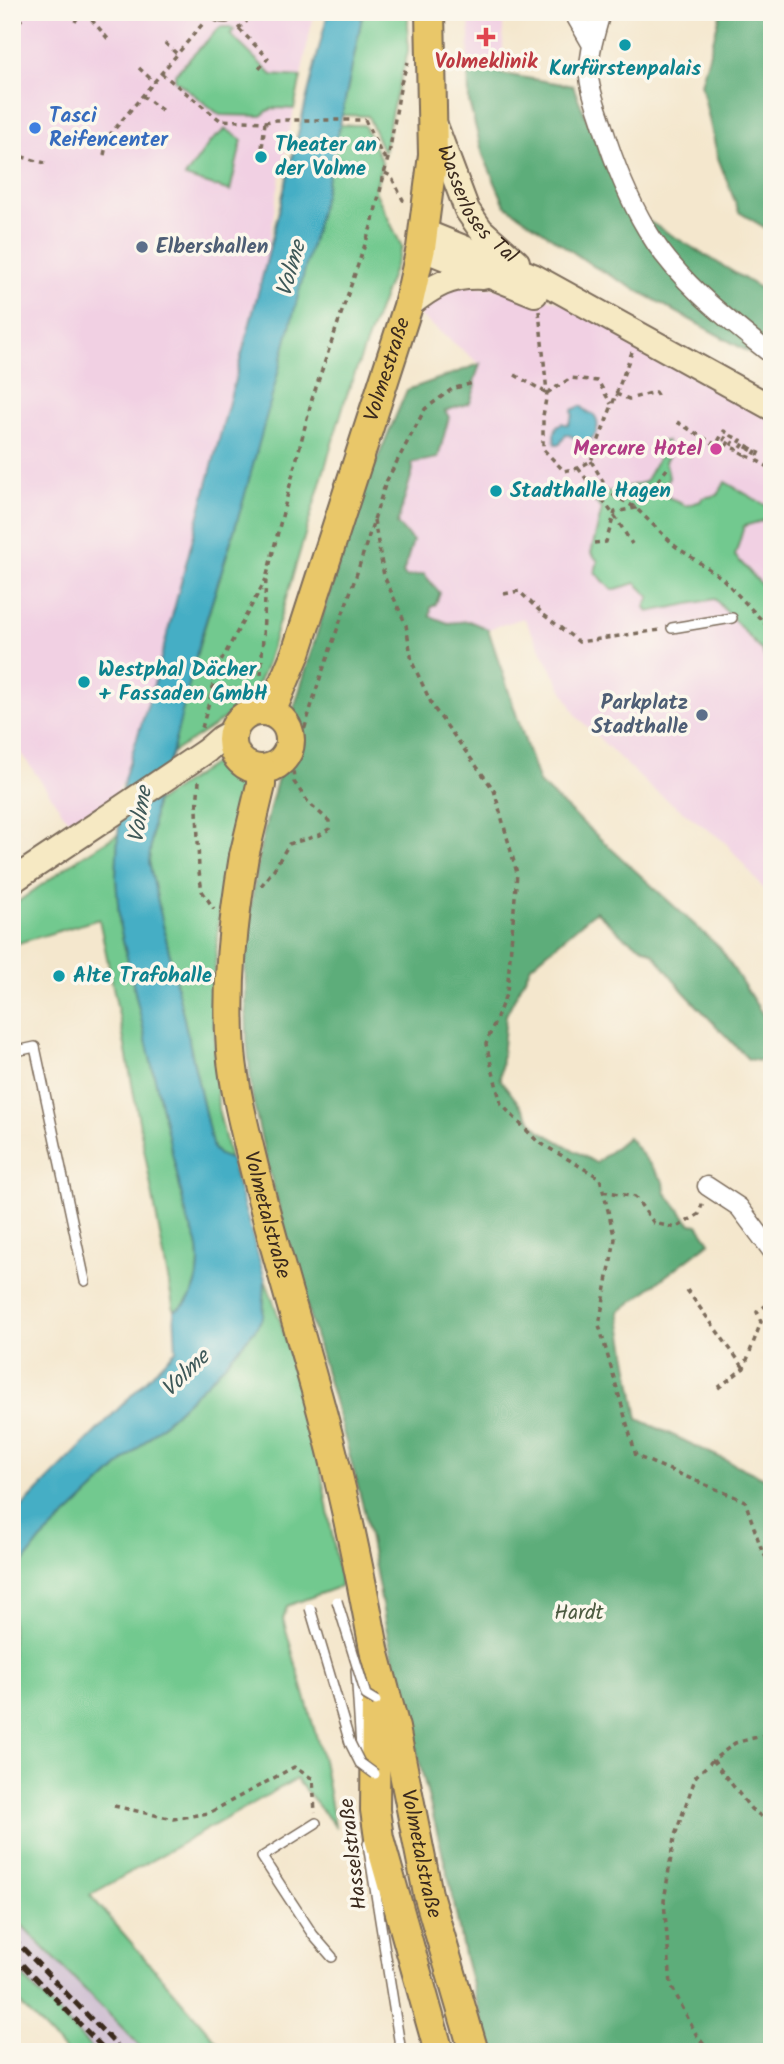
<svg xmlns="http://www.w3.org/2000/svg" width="784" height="2064" viewBox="0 0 784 2064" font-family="Kalam,sans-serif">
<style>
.built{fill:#f1d0e3}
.industrial{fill:#cebed1}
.green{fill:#72c98f;stroke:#567a56;stroke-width:2}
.forest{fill:#5dad7a;stroke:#4c6c4c;stroke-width:2}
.water{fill:#45aec5;stroke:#406c72;stroke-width:2}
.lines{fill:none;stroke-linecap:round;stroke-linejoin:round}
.lane-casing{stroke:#7c6c5b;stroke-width:12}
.street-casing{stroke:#7c6c5b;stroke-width:21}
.secondary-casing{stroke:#7c6c5b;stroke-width:28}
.primary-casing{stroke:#7c6c5b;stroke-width:32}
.path{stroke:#7c6c5b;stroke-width:3.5;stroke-dasharray:5 5;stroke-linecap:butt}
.lane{stroke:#fff;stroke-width:9}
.street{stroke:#fff;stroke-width:18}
.secondary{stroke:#f6e9c3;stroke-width:24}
.primary{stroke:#e9c769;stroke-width:28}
.rail{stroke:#3b2a1e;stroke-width:5;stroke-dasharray:10 5;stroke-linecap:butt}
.lane-bridge-casing{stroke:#7c6c5b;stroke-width:12;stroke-linecap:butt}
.secondary-bridge-casing{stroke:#7c6c5b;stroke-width:28;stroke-linecap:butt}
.primary-bridge-casing{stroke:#7c6c5b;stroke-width:32;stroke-linecap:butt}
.lane-bridge{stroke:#fff;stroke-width:9}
.secondary-bridge{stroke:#f6e9c3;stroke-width:24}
.primary-bridge{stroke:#e9c769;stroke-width:28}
.health-dot{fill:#e0444e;stroke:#fbf7ec;stroke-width:2.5}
.culture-dot{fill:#0f9aa8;stroke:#fbf7ec;stroke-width:2.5}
.shop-dot{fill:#3f7fe0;stroke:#fbf7ec;stroke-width:2.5}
.service-dot{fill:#5c6f8a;stroke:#fbf7ec;stroke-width:2.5}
.hotel-dot{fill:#d1479c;stroke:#fbf7ec;stroke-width:2.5}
.labels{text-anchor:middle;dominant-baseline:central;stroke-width:7;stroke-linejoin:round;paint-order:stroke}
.health-label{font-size:21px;font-weight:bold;fill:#be3a42;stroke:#fbf7ec}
.culture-label{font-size:21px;font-weight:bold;fill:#0d838f;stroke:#fbf7ec;text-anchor:start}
.shop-label{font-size:21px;font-weight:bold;fill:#366cbe;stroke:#fbf7ec;text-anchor:start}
.street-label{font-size:21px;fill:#3b2a1e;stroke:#fbf7ec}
.service-label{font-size:21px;font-weight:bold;fill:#4e5e75;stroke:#fbf7ec;text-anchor:start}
.hotel-label{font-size:21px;font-weight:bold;fill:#b23c85;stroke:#fbf7ec;text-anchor:end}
.park-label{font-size:21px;fill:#4c5a40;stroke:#fbf7ec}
.water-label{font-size:23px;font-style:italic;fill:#3e5858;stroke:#fbf7ec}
</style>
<rect width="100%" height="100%" fill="#fbf7ec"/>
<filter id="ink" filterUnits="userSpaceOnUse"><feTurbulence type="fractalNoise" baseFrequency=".0143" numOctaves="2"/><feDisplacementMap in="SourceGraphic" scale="14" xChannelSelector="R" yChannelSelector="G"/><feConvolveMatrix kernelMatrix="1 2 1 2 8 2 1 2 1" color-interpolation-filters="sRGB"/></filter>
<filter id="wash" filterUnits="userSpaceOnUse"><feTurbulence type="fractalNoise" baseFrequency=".00686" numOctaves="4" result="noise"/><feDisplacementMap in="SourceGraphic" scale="28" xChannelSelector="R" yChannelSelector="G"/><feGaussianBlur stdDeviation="1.57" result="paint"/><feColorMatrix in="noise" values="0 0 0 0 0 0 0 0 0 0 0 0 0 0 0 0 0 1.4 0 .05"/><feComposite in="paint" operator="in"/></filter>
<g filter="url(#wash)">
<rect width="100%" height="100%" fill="#f4e7cd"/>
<path class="built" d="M12,12H314L277,193L266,263L154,684L124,779L105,819L68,820L12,740Z
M470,12H503V74L468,61Z
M447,281L538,295L609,318L772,408V645L762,651L772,673V899L725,842L651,788L577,717L524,618L488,629L469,621L448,623L429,616L431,607L403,573L412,541L397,524L413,470L412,462L444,410L473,383L480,364L408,306Z"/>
<path class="industrial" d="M12,1915L46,1950L146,2052H95L12,1965Z"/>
<path class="green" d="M363,12H408V52L392,110L384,153L368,116L342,115Z
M220,27H230L234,30L230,34L272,75L301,77L294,109L276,108L269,110L261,116L220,115L175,80V74Z
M340,125H364L382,162L375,191L402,247L345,400L265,669L251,697L214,726L172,753C189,667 219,585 243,501C277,376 308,250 340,125Z
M226,129L242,140L230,191L185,177L210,142Z
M667,441L666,447L669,455L665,461L669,477L664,486L668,497L686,506L701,501L702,498L718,495L725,482L772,509V518L744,526L735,556L772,596V673L762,651L715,599L648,612L645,607L650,597L636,583L612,590L595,572L598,561L591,553L602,509L590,497L645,482L659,457L655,443Z
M219,761L230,766L241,793L232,851L221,888L213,996L218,1108L230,1159L219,1155L213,1149L149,862L155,803L210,766Z
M118,834L116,878L120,927L188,1222C192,1230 197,1239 198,1248C201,1270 197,1302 174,1311L123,1035L99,919L12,945V906L78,859Z
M265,1279L281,1323L320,1465L341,1586L287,1606L283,1619L323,1760L335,1826L296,1779L90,1895L226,2052H146L12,1915V1578L41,1540L215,1375L254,1331L263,1317Z
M12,1965L95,2052H66L12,1995Z"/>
<path class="forest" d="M721,12H772V232L739,212L718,158L701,84Z
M468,61L503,74L573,86L605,164L625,200L648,221L765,291L772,293V365L593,266L505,205L483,155L469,102Z
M480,364L474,382L476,385L470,403L445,411L449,417L438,458L412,463L413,470L397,524L413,541L403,573L406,577L424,574L440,593L436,604L431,607L430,616L448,623L469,621L488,629L539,783L720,948L772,1029V1063L748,1059L683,991L653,953L624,937L596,911L531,966L506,1015L500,1079L539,1130L596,1163L628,1137L664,1182L665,1192L691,1224L698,1225L710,1242L619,1312L638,1419L772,1482V2052H490L464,1955L450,1883L388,1637L365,1514L346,1442L293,1259L266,1160L252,1096L247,1042L245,959L250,911L260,848L272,799L280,771L292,756L297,742L296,729L291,718L354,513L407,390Z"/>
<path class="water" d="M328,12H363L340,125L323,200L272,396L242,505L200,640L172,753L155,803L149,862L213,1149L219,1155L230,1159L265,1279L263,1317L254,1331L215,1375L41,1540L12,1578V1517L176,1350L174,1311C197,1302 201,1270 198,1248C197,1239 192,1230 188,1222L120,927L116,878L118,834L124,779L154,684L266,263Z
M581,406L588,413L593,414C601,423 598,438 585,442L566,434L560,444H555L554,435L557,426L562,423L568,425L573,415L572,410Z"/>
</g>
<g filter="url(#ink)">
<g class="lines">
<g class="lane-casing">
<path id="lane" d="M212,12L218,17L226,18L231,12
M672,628L732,618
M12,1052L35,1047L85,1281
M356,1670L362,1764
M316,1823L262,1857L313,1935L332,1957
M368,1844L401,2052
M12,2051L13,2052"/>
</g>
<g class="street-casing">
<path id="street" d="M573,12L592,45
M601,12C596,32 588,54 589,75C589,90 599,112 603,127C614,163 628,198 647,230C677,281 727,319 772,355
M707,1186L739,1207L772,1251"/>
</g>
<g class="secondary-casing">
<g id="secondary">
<path id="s1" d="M435,125L467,210L481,230L517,262"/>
<path d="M422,231L533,276L772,408"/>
<path d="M421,248L535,294"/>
<path d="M408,306C433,286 450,275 483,277"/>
<path d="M206,751L221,738L232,732"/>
<path d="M12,881L105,819"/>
</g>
</g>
<g class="primary-casing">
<g id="primary">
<circle cx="261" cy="740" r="29"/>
<path id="s2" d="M271,712L296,653L408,306L421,248L433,155L430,12"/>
<path d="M244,856L261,785V770"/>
<path id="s3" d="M375,1654L395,1728L428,1894L474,2052"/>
<path d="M376,1699L375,1810L379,1838L439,2052"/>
</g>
</g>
<path class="path" d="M85,12L109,40
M75,22L80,12
M238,29L247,21
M239,29L268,58L259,69
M12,30L28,12
M165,43L177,54
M139,68L154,82
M161,73L220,120L265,122L276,120H365L382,155L387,159
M142,95L163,111
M12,154L45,163
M104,155L108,137L205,21
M261,157L265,122
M385,173L391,176L403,200L407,201
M539,311L547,393L543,416V449L564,471L578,468L591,461L632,352
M515,375L547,393
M547,393L571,378L598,381L611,404
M616,394L629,399L655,392L659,398
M677,422L716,445L724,431L728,433L723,442L727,445L732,436L736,438L730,447L736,449L741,440L745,442L739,451L744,454L749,444L752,446L747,456L752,458L757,449L760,451L756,460L772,469
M591,461L610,493L636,508L675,546L722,578L772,631
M578,468L616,518L632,544
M374,520L384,576L406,625L412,662L433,707L494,790L517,873L507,992L486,1044L501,1104L537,1141L600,1178L615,1239L599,1325L636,1456L745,1501L762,1551L772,1566
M594,543L606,542L615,512L636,508L667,469
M504,594L519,591L544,615L579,642L660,630
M261,675L266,579L312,399L372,224L389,154L401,83L408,62
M202,728L219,665L266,579
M199,781L197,808L199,872L202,891L214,909
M261,886L274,869L289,844L320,835L329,829V821L308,802L294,782L293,767L318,684L356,576L386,482L425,409L452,389L473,383
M603,1191L635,1197L654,1223L676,1228L699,1214L703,1201
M687,1290L744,1368
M718,1388L744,1368L761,1322L757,1312L772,1301
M713,1760L751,1809L772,1824
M114,1806L173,1819L209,1813L294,1767L313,1779L315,1813
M710,2052L697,2036L671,1985L664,1901L674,1838L696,1776L713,1760L735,1743L772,1733"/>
<use href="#lane" class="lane"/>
<use href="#street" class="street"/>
<use href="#secondary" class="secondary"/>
<use href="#primary" class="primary"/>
<path class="rail" d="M12,1937L123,2052
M12,1954L107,2052"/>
<g class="lane-bridge-casing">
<path id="lane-bridge" d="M337,1601L366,1695L376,1701
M310,1608L350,1743L360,1763L375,1774"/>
</g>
<g class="secondary-bridge-casing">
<path id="secondary-bridge" d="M105,819L206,751"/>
</g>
<g class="primary-bridge-casing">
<g id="primary-bridge">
<path id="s4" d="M244,856C233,921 226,985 231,1051C234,1086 243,1122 251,1155C269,1231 292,1305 313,1380C339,1470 358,1561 375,1654"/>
</g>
</g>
<use href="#lane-bridge" class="lane-bridge"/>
<use href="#secondary-bridge" class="secondary-bridge"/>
<use href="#primary-bridge" class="primary-bridge"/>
</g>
</g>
<path class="health-dot" d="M482.5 26.5h7v7h7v7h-7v7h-7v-7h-7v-7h7z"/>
<g class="culture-dot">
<circle cx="625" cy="45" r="7"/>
<circle cx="261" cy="157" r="7"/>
<circle cx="496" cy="491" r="7"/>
<circle cx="84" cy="682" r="7"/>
<circle cx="59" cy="976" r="7"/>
</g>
<circle class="shop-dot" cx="35" cy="128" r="7"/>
<g class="service-dot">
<circle cx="142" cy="247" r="7"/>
<circle cx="702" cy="715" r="7"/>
</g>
<circle class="hotel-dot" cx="716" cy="449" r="7"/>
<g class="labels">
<g class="health-label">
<text x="486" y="62">Volmeklinik</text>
</g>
<g class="culture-label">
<text x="625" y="69" text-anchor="middle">Kurfürstenpalais</text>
<text x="275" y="145">Theater an<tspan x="275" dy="24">der Volme</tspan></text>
<text x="510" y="491">Stadthalle Hagen</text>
<text x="98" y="670">Westphal Dächer<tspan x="98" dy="24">+ Fassaden GmbH</tspan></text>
<text x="73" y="976">Alte Trafohalle</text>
</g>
<g class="shop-label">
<text x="49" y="116">Tasci<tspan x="49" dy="24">Reifencenter</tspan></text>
</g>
<g class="street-label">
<text stroke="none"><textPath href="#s1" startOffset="91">Wasserloses Tal</textPath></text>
<text stroke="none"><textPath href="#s2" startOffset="362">Volmestraße</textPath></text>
<text stroke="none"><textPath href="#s4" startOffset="364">Volmetalstraße</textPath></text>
<text stroke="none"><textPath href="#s3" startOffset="205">Volmetalstraße</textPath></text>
<text transform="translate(354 1854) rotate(-97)">Hasselstraße</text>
</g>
<g class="service-label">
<text x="156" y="247">Elbershallen</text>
<text x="688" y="703" text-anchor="end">Parkplatz<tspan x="688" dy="24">Stadthalle</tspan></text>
</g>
<g class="hotel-label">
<text x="702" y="449">Mercure Hotel</text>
</g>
<g class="park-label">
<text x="579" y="1613">Hardt</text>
</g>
<g class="water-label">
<text transform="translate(292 269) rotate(-74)">Volme</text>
<text transform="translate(141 815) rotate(-81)">Volme</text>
<text transform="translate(186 1374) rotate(-44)">Volme</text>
</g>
</g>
<rect width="784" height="2064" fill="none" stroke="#fbf7ec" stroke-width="42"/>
</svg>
